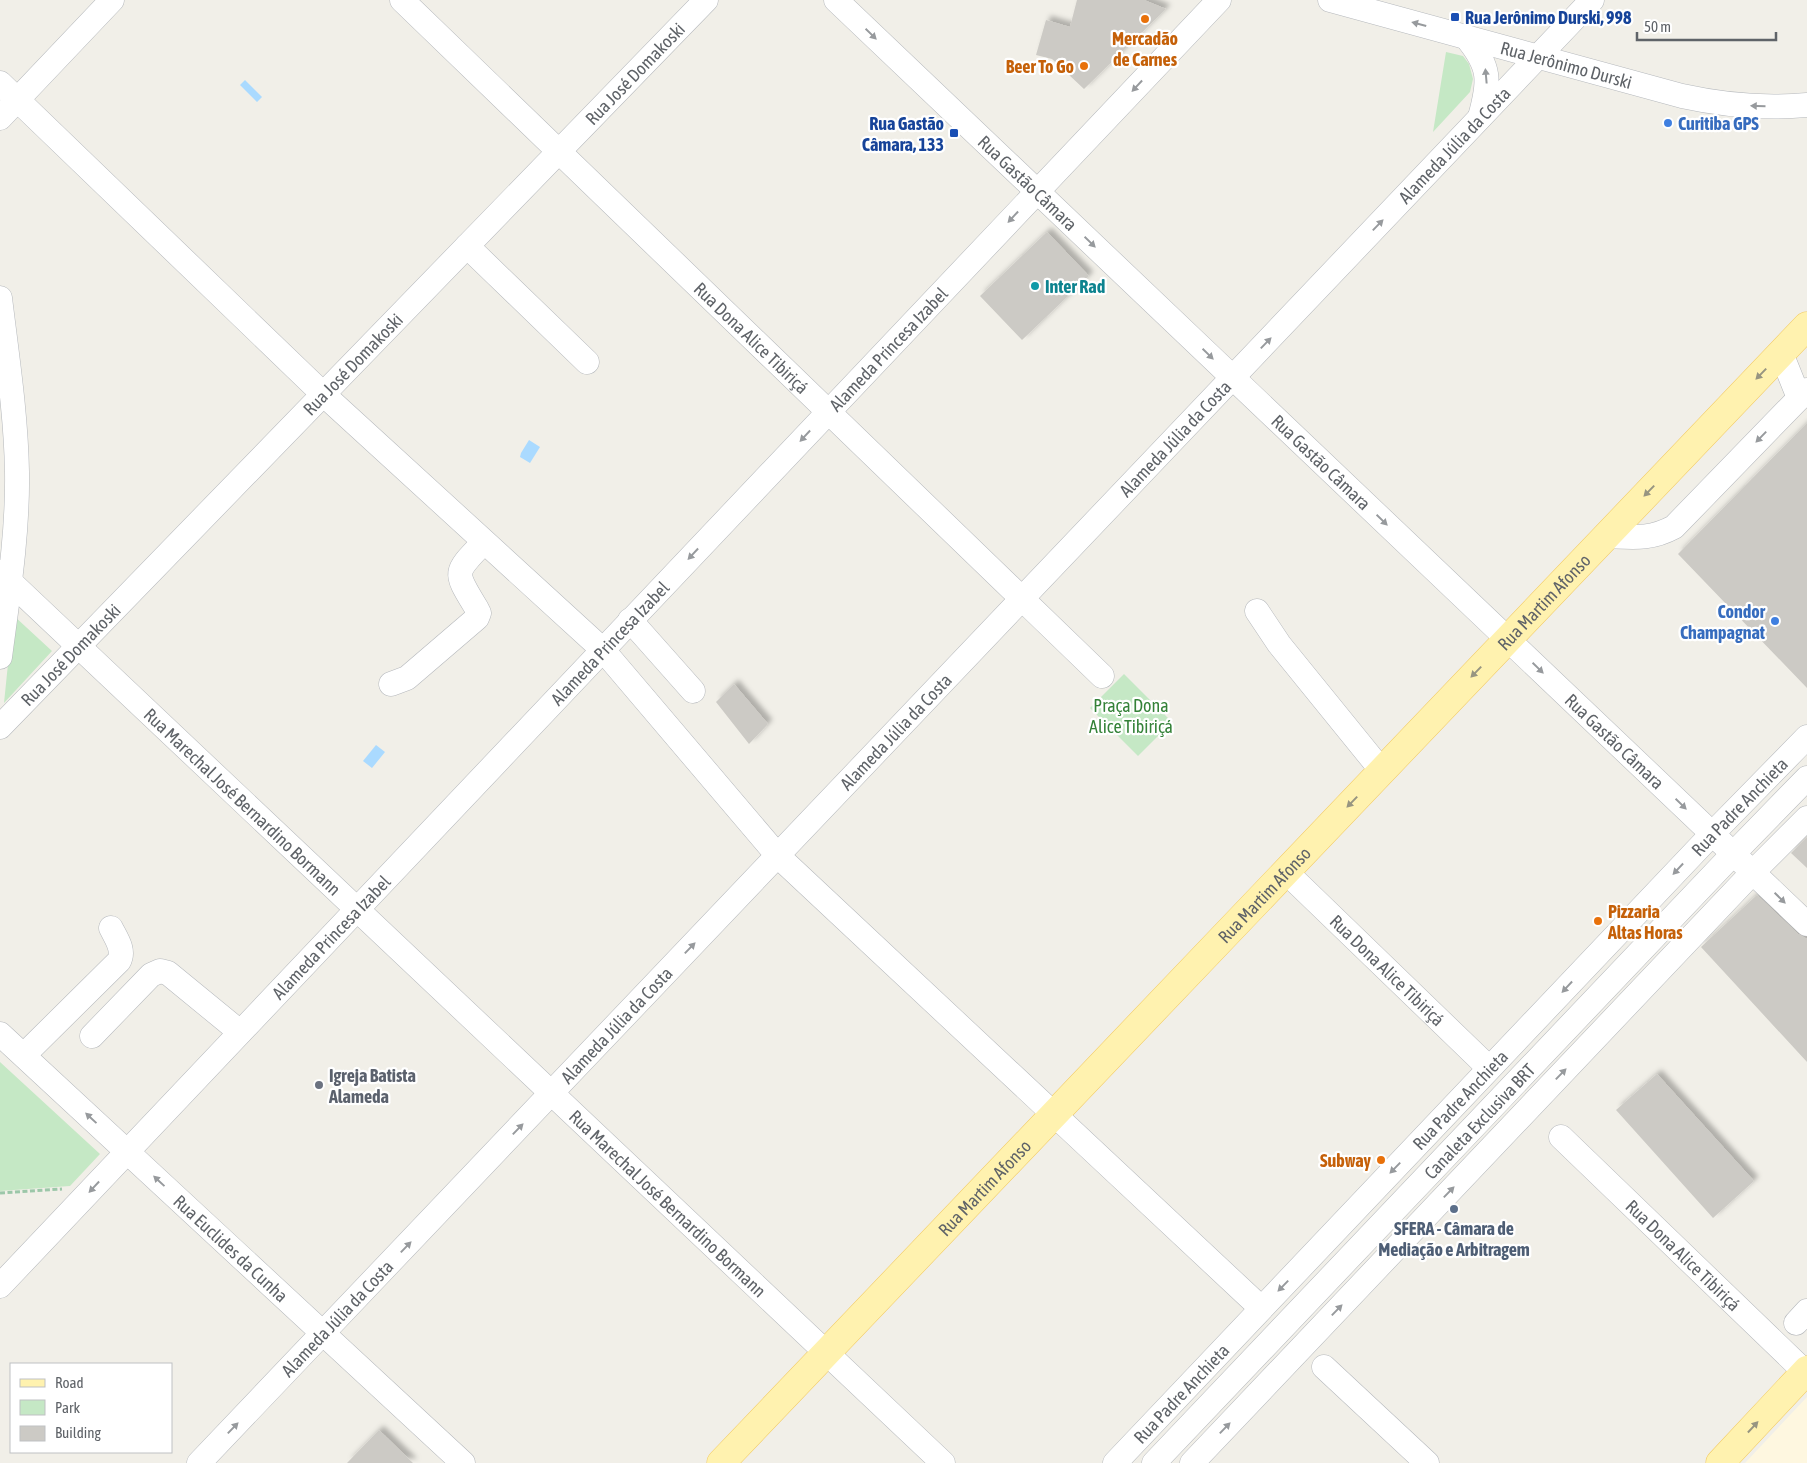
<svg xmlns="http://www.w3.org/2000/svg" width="1807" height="1463" viewBox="0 0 1807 1463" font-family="'Asap Condensed',sans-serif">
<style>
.commercial{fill:#fef7e0}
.green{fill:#c5e8c5}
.water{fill:#aadaff}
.building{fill:#cccac5;filter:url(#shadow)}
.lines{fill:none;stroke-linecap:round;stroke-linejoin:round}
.minor-casing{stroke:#b5b8bc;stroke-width:25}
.major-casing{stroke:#f2c960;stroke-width:29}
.path{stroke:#9cc7a9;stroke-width:3;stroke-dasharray:5 2.5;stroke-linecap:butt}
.minor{stroke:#fff;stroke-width:24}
.major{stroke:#fff2af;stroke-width:28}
.oneway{fill:#979a9d}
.oneway2{fill:#979581}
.transit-dot{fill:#1a4fb4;stroke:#fff;stroke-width:2}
.food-dot{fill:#e8710a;stroke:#fff;stroke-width:2}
.shop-dot{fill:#3f7fe0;stroke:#fff;stroke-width:2}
.culture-dot{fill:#0f9aa8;stroke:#fff;stroke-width:2}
.worship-dot{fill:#6b7280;stroke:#fff;stroke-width:2}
.service-dot{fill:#5c6f8a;stroke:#fff;stroke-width:2}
.labels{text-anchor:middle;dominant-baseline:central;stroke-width:4.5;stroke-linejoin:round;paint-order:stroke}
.transit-label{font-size:18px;font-weight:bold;fill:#164399;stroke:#fff;text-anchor:start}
.food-label{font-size:18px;font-weight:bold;fill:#c56008;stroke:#fff;text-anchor:end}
.street-label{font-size:18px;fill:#5f6368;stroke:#fff}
.shop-label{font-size:18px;font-weight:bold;fill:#366cbe;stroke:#fff;text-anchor:start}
.culture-label{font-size:18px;font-weight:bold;fill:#0d838f;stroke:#fff;text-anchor:start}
.park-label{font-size:18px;fill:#348238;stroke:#fff}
.worship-label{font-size:18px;font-weight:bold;fill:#5b616d;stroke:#fff;text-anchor:start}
.service-label{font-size:18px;font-weight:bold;fill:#4e5e75;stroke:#fff}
</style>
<defs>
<filter id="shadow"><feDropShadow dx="4.5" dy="-4.5" stdDeviation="2.5" flood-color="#0004"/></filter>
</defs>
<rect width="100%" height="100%" fill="#f1efe8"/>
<path class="commercial" d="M1807,1397V1463H1745Z"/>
<path class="green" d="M1446,52L1463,56L1469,64L1473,79L1470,92L1433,132Z
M13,615L52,651L4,703Z
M1124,674L1172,722L1138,756L1090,708Z
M0,1062L100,1154L70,1186L0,1191Z"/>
<path class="water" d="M245,80L262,97L257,102L240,85Z
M529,440L540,447L530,463L520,457L521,453Z
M376,745L385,752L372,768L363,761Z"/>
<path class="building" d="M1077,0H1144L1166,9L1084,89L1052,59L1036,55L1046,20L1070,27Z
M1047,232L1089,276L1022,340L980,296Z
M1807,423V688L1678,554Z
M734,684L768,724L749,744L716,702Z
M1807,837V868L1791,853Z
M1757,895L1798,934L1807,939V1062L1701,947Z
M1657,1074L1754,1181L1713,1218L1616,1110Z
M379,1430L413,1463H347Z"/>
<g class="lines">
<g class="minor-casing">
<g id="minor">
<path id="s1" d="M402,0L1102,676"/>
<path id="s2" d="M836,0L1807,924"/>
<path id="s3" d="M1330,0L1682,96C1723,105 1765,109 1807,105"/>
<path d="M1466,37C1491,67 1490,81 1480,117"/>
<path d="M0,83L323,394L603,650L778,856L1261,1308"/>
<path d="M0,118L112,0"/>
<path d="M467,246L587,362"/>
<path d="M0,298C7,356 16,414 17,472C18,534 8,596 0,657"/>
<path d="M1781,353L1799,398"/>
<path d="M1606,536C1633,537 1650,540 1674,527L1807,390"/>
<path id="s4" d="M0,572L943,1463"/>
<path d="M1257,611L1279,644L1382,771"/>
<path d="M630,620L693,691"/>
<path d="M391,684L407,678L477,618L479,613L477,609C454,571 453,574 484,542"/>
<path id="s5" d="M0,727L706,0"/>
<path id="s6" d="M1286,872L1489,1068"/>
<path id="s7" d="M0,1034L463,1463"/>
<path d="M92,1036L151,975L160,971L168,973L240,1032"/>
<path d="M24,1055L119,961C125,950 116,938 111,928"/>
<path id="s8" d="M1561,1137L1805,1372"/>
<path id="s9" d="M0,1286L1219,0"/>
<path d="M1796,1323L1807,1311"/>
<path d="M1324,1367L1427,1463"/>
<path id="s10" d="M199,1463L1592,0"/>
<path id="s11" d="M1115,1463L1712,834L1807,737"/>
<path id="s12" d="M1154,1463L1733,854L1807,778"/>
<path d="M1192,1463L1753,872L1807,818"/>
</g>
</g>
<g class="major-casing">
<g id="major">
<path id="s13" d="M721,1463L1807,326"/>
<path d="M1720,1463L1807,1370"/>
</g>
</g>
<path class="path" d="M0,1193L62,1189"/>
<use href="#minor" class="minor"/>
<use href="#major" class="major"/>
</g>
<defs><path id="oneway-solid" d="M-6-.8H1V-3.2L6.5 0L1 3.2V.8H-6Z" transform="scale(1.25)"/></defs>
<g class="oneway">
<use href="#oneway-solid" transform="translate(1419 24) rotate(-165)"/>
<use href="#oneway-solid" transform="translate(871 34) rotate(44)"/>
<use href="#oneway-solid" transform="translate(1486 76) rotate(-95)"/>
<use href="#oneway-solid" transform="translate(1137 86) rotate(133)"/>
<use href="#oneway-solid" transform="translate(1758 106) rotate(-179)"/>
<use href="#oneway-solid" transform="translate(1013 217) rotate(133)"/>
<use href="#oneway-solid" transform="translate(1378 225) rotate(-46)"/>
<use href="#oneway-solid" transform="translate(1090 242) rotate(44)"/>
<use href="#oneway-solid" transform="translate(1266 343) rotate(-46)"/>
<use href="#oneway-solid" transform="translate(1208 354) rotate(44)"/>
<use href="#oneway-solid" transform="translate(805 436) rotate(133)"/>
<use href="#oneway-solid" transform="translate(1761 437) rotate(134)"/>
<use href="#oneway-solid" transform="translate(1382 520) rotate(44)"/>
<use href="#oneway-solid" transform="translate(693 554) rotate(133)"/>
<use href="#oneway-solid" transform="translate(1538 668) rotate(44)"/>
<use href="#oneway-solid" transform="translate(1681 804) rotate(44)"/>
<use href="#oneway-solid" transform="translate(1678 869) rotate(133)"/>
<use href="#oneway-solid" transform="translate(1780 898) rotate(44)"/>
<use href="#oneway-solid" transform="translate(690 948) rotate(-46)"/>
<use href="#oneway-solid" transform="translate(1567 987) rotate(133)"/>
<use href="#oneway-solid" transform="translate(1561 1074) rotate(-46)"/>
<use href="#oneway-solid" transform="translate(91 1118) rotate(-137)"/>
<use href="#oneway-solid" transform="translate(518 1129) rotate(-46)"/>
<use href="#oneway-solid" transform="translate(1395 1168) rotate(134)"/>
<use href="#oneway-solid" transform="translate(159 1181) rotate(-137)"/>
<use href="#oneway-solid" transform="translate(94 1187) rotate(133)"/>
<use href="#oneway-solid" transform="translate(1449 1192) rotate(-46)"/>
<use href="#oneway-solid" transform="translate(406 1247) rotate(-46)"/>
<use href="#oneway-solid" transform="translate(1283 1286) rotate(134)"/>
<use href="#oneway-solid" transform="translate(1337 1310) rotate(-46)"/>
<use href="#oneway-solid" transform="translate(233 1428) rotate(-46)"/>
<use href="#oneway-solid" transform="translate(1225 1428) rotate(-46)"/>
</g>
<g class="oneway2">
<use href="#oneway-solid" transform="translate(1761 374) rotate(134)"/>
<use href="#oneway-solid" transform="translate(1649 491) rotate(134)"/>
<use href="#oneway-solid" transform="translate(1476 672) rotate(134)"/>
<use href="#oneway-solid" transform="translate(1352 802) rotate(134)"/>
<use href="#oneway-solid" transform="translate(1753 1427) rotate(-47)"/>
</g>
<g class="transit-dot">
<rect x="1450" y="12" width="10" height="10" rx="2.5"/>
<rect x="949" y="128" width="10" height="10" rx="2.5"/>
</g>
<g class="food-dot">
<circle cx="1145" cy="19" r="5"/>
<circle cx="1084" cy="66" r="5"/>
<circle cx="1598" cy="921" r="5"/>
<circle cx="1381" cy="1160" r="5"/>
</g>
<g class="shop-dot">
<circle cx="1668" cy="123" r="5"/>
<circle cx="1775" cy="621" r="5"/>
</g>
<circle class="culture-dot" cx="1035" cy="286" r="5"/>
<circle class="worship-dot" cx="319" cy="1085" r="5"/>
<circle class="service-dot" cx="1454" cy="1209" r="5"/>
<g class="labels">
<g class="transit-label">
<text x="1465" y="17">Rua Jerônimo Durski, 998</text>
<text x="944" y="123" text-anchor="end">Rua Gastão<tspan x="944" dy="21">Câmara, 133</tspan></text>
</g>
<g class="food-label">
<text x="1145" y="38" text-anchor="middle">Mercadão<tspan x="1145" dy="21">de Carnes</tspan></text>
<text x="1074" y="66">Beer To Go</text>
<text x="1608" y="911" text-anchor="start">Pizzaria<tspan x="1608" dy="21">Altas Horas</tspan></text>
<text x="1371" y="1160">Subway</text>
</g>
<g class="street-label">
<text stroke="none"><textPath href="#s3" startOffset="245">Rua Jerônimo Durski</textPath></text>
<text stroke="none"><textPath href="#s5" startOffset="911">Rua José Domakoski</textPath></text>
<text stroke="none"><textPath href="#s10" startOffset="1820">Alameda Júlia da Costa</textPath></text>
<text stroke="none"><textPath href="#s2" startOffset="265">Rua Gastão Câmara</textPath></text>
<text stroke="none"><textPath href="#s1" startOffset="486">Rua Dona Alice Tibiriçá</textPath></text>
<text stroke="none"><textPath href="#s9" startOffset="1291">Alameda Princesa Izabel</textPath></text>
<text stroke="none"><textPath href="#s5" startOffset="506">Rua José Domakoski</textPath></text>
<text stroke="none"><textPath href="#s10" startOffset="1415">Alameda Júlia da Costa</textPath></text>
<text stroke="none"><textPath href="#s2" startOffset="670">Rua Gastão Câmara</textPath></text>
<text stroke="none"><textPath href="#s13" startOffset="1191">Rua Martim Afonso</textPath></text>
<text stroke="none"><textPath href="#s9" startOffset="886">Alameda Princesa Izabel</textPath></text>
<text stroke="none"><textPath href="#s5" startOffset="101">Rua José Domakoski</textPath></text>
<text stroke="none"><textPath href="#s10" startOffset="1010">Alameda Júlia da Costa</textPath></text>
<text stroke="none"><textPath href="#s2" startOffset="1075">Rua Gastão Câmara</textPath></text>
<text stroke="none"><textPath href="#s4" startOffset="334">Rua Marechal José Bernardino Bormann</textPath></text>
<text stroke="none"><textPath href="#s11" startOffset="906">Rua Padre Anchieta</textPath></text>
<text stroke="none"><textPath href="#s13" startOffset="786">Rua Martim Afonso</textPath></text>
<text stroke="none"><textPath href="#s9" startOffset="481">Alameda Princesa Izabel</textPath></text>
<text stroke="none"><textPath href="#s6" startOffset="141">Rua Dona Alice Tibiriçá</textPath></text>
<text stroke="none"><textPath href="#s10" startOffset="605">Alameda Júlia da Costa</textPath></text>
<text stroke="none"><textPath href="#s11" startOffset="501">Rua Padre Anchieta</textPath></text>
<text stroke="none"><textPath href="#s12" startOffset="472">Canaleta Exclusiva BRT</textPath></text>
<text stroke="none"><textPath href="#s13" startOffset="381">Rua Martim Afonso</textPath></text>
<text stroke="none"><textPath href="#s4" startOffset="919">Rua Marechal José Bernardino Bormann</textPath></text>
<text stroke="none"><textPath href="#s7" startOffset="315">Rua Euclides da Cunha</textPath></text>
<text stroke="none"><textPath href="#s8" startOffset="170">Rua Dona Alice Tibiriçá</textPath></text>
<text stroke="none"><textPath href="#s10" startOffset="200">Alameda Júlia da Costa</textPath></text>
<text stroke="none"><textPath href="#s11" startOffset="96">Rua Padre Anchieta</textPath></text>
</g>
<g class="shop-label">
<text x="1678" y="123">Curitiba GPS</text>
<text x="1765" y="611" text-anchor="end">Condor<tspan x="1765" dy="21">Champagnat</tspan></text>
</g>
<g class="culture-label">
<text x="1045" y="286">Inter Rad</text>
</g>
<g class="park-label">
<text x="1131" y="705">Praça Dona<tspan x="1131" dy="21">Alice Tibiriçá</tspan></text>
</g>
<g class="worship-label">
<text x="329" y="1075">Igreja Batista<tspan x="329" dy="21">Alameda</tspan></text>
</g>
<g class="service-label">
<text x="1454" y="1228">SFERA - Câmara de<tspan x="1454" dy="21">Mediação e Arbitragem</tspan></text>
</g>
</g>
<rect x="10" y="1363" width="162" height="90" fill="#ffffff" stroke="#bfc1c3"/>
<rect x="20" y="1379" width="25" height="8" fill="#fff2af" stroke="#bfc1c3"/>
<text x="55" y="1388" font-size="15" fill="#5f6368">Road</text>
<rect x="20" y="1400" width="25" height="15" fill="#c5e8c5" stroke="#bfc1c3"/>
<text x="55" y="1413" font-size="15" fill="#5f6368">Park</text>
<rect x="20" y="1426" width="25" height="15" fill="#cccac5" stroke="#bfc1c3"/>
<text x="55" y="1438" font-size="15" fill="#5f6368">Building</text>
<path d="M1637 32v8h139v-8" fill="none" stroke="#5f6368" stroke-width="2.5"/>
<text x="1644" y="32" font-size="15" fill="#5f6368" stroke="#ffffff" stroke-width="4" paint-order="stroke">50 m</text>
</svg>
